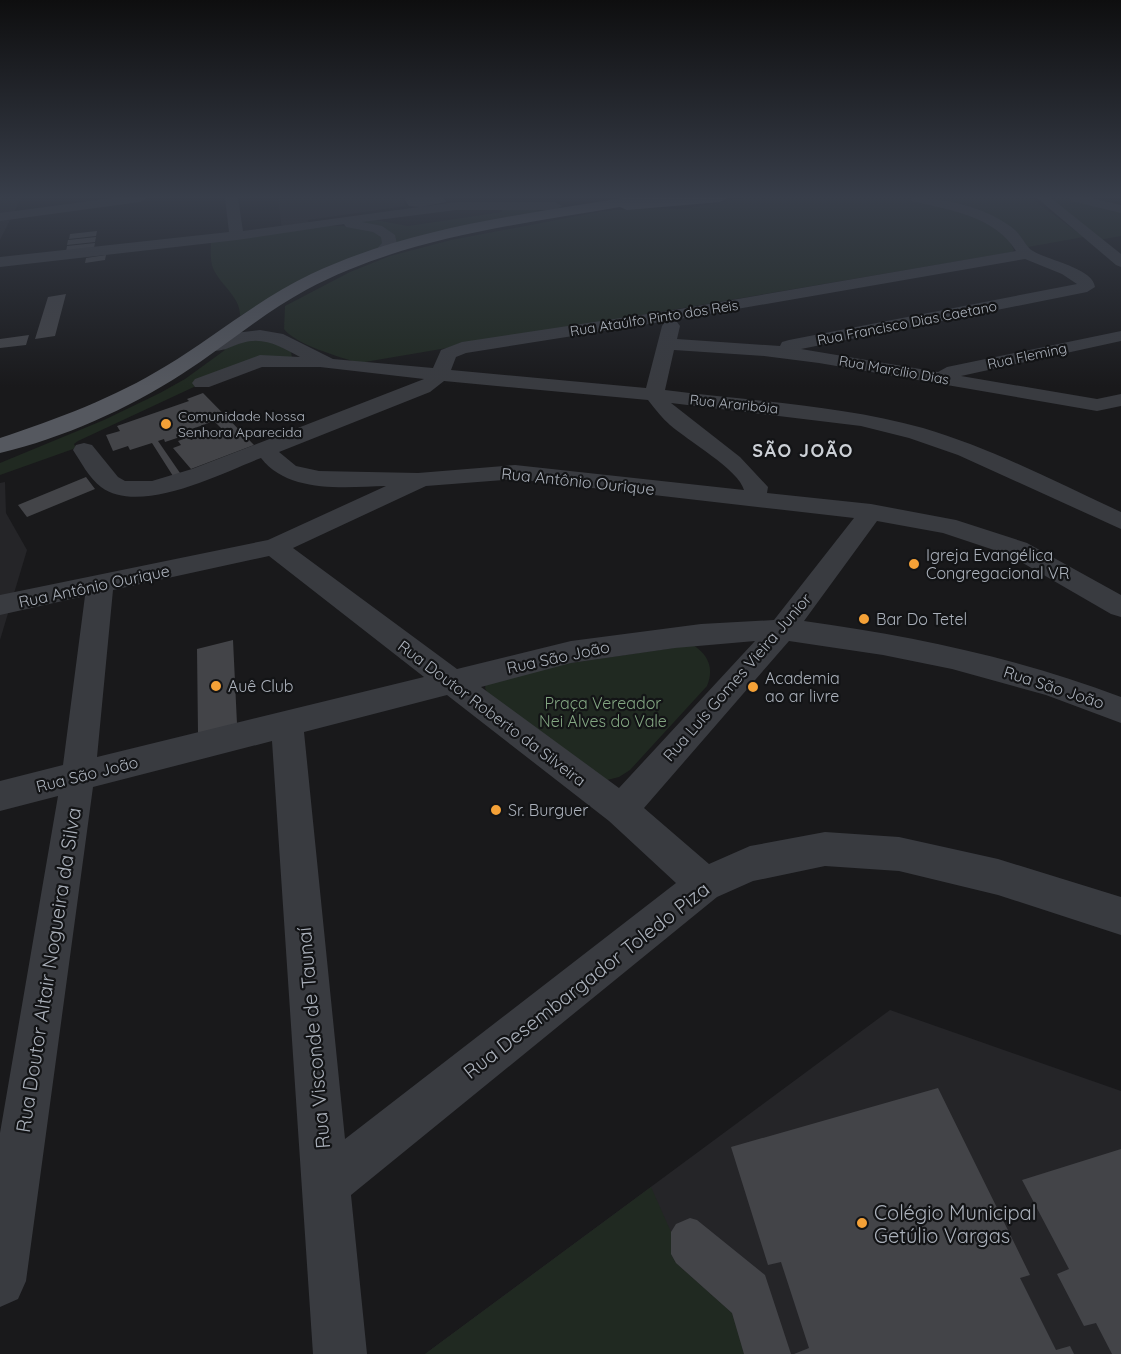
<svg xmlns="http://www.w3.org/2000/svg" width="1121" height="1354" viewBox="0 0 1121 1354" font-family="Quicksand,sans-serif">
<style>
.built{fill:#252528}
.green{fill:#202921}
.building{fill:#434448}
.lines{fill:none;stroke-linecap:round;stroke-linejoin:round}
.minor{fill:#393b40;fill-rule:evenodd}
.major{fill:#55585f;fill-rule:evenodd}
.poi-dot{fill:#f4a137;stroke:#131416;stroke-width:2}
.labels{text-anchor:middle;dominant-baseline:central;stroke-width:4.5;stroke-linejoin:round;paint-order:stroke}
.far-street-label{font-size:14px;fill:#abb1bb;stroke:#131416}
.far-poi-label{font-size:14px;fill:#abb1bb;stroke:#131416;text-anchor:start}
.street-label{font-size:16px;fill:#abb1bb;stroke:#131416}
.poi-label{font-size:16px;fill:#abb1bb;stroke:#131416;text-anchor:start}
.park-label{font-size:16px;fill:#83a682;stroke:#131416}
.far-district-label{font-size:18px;font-weight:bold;letter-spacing:1.5px;fill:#ccd0d6;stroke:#131416}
.near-street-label{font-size:20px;fill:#abb1bb;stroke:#131416}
.near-poi-label{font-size:20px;fill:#abb1bb;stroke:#131416;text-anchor:start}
</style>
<rect width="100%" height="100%" fill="#19191b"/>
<path class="built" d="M0,198H21L0,240Z
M290,198H402L406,206L308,220L309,224L282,229L278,199Z
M5,482L6,513L27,550L0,640V483Z
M890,1010L1121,1091V1354H425Z"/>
<path class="green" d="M744,198H908L962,212L996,228L1010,242L1014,250L1012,252L359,363C340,357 296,345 284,329L285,306L350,272L390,256L451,240L598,212L634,208L683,209Z
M922,198H1031L1084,237L1028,247L955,205Z
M1054,198H1064L1121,212V236L1099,240L1052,199Z
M502,209L537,210L538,213L392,248L394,238L344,222L370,219L408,226L502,212Z
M327,226C348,226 369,225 386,240L378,248L298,282L240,316C241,296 217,283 212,265C210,257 211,248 211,240Z
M260,336L291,352L292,357L267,359L196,386L78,441L74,444L76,448L0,475V463L104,420L160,393L185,379L225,350L223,349Z
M693,645C709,655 714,669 707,686L630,770L619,777L607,780L491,700L485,688L487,679L497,674Z
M651,1187L671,1232V1254L676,1263L732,1313L744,1354H425Z"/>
<path class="building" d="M409,198H443L446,202L421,207L409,206L404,199Z
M97,231L96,236L69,239L70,234Z
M96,237L95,242L67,245L68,240Z
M95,243L94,248L66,252L67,246Z
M106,255L105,260L85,263L86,258Z
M66,294L55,336L35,339L48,297Z
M29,335L26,345L0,348V339Z
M203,393L254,445L191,469L173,448L181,445L178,441L189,437L191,440L196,438L192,433L204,429L207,433L221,428L214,421L181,433L183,436L165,442L164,439L158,441L180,473L173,476L152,443L130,450L128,446L113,451L106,435L120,431L117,426L189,401L187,399Z
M86,477L95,489L27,517L18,505Z
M233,640L237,724L198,733L197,649Z
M938,1088L1030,1275L1020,1278L1056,1350L1070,1346L1074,1354H794L809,1348L781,1262L768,1265L731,1147Z
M1121,1149V1354H1112L1096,1323L1084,1326L1057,1274L1069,1269L1022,1180Z
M690,1218L697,1220L765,1275L791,1354H744L732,1313L676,1263L671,1254V1232L676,1224Z"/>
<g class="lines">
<path class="minor" d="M113,198H147L140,202L0,221V213Z
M225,198H238L243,231L456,202H555L562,206L555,210H456L362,222L382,226L395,235L397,244L387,255L382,257L374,252L382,243L381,237L373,232L346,227L344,224L237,240L0,267V257L229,232Z
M911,198C946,198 987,207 1015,230C1022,236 1026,247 1033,251C1047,260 1093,268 1095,287L1087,292L801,349L938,372L947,367L1121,331V341L961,376L1097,399L1121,394V406L1097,411L819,363L764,356L674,350L665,390C751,401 840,405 923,428C991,448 1056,482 1121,512V529L958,455L909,438L861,426L671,403L740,457L768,487L767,493L871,504L956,520L1027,543L1121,595V617L1111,614L1009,555L943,533L877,521L804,621C913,636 1018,658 1121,697V723L1046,695L952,669L883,655L789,641L644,808L709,864L750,846L825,832L899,837L998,859L1121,897V935L998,895L899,871L825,866L753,881L717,897L351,1195L367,1354H313L272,741L93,787L26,1281L18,1299L0,1307V1133L58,796L0,811V781L63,765L85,596L0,615V595L268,540L386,486C345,487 289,494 261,458C222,473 140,516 101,487C89,478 81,462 73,450L76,445L84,443L92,445L118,477L125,481H152L192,469L424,379L320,367H262L209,387H195L192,383L195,379L260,355L300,357C281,347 264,336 242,343C231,346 222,353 210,350L208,346L210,342L235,333L260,330L283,334L333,359L433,368L441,350L462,342L674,310L1016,251C995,216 949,210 912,201ZM1025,259L1062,274L1077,284L789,340L782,342L780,346L677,339L680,326L677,322H665L662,326L646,388L451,370L456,357L466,353L674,320ZM444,381L648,400C655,409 662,418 670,425C687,440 739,470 744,490L515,465L418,473L319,471L296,466L279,452L430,392ZM515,479L854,518L774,620L701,624L571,641L457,669L293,548L426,486ZM269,556L424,677L97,757L113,590ZM755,641L619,788L481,687L571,663L675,648ZM447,695L609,821L676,883L345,1139L304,732Z
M1037,198H1051L1121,254V267L1116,265Z
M1069,198H1091L1121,205V213L1071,201Z"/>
<path class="major" d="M623,198H727L720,202L627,210L620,207C514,225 403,238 306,290C262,314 224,347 182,374C128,409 63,438 0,453V438C57,419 114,398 166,366C215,336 259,299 311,274C409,228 518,215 623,198Z"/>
</g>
<linearGradient id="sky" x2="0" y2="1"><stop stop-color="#0e0e0f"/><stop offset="0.51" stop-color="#383e4a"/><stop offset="1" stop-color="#383e4a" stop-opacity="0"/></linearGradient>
<rect width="1121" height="387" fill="url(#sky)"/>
<g class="poi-dot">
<circle cx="166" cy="424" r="6"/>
<circle cx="914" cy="564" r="6"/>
<circle cx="864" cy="619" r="6"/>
<circle cx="216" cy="686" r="6"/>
<circle cx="753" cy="687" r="6"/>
<circle cx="496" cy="810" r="6"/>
<circle cx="862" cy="1223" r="6"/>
</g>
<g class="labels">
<g class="far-street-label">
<text transform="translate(654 318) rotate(-9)">Rua Ataúlfo Pinto dos Reis</text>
<text transform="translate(907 323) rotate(-11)">Rua Francisco Dias Caetano</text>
<text transform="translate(1027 356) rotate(-12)">Rua Fleming</text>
<text transform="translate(894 370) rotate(10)">Rua Marcílio Dias</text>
<text transform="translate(734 404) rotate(6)">Rua Araribóia</text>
</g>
<g class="far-poi-label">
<text x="178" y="416">Comunidade Nossa<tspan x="178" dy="16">Senhora Aparecida</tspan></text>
</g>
<g class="street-label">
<text transform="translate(578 481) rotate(6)">Rua Antônio Ourique</text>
<text transform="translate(94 586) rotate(-12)">Rua Antônio Ourique</text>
<text transform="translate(558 657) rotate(-12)">Rua São João</text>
<text transform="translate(737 677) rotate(-49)">Rua Luís Gomes Vieira Junior</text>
<text transform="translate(1054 687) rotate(18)">Rua São João</text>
<text transform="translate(492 713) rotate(37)">Rua Doutor Roberto da Silveira</text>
<text transform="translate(87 774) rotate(-14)">Rua São João</text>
</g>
<g class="poi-label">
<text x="926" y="555">Igreja Evangélica<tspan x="926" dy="18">Congregacional VR</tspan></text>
<text x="876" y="619">Bar Do Tetel</text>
<text x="765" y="678">Academia<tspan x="765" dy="18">ao ar livre</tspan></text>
<text x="228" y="686">Auê Club</text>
<text x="508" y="810">Sr. Burguer</text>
</g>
<g class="park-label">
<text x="603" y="703">Praça Vereador<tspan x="603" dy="18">Nei Alves do Vale</tspan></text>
</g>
<g class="far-district-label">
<text x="803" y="450">SÃO JOÃO</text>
</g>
<g class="near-street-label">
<text transform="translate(48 970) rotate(-81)">Rua Doutor Altair Nogueira da Silva</text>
<text transform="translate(586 980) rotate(-38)">Rua Desembargador Toledo Piza</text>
<text transform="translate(313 1038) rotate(-95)">Rua Visconde de Taunaí</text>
</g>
<g class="near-poi-label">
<text x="874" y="1212">Colégio Municipal<tspan x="874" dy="23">Getúlio Vargas</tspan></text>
</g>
</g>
</svg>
